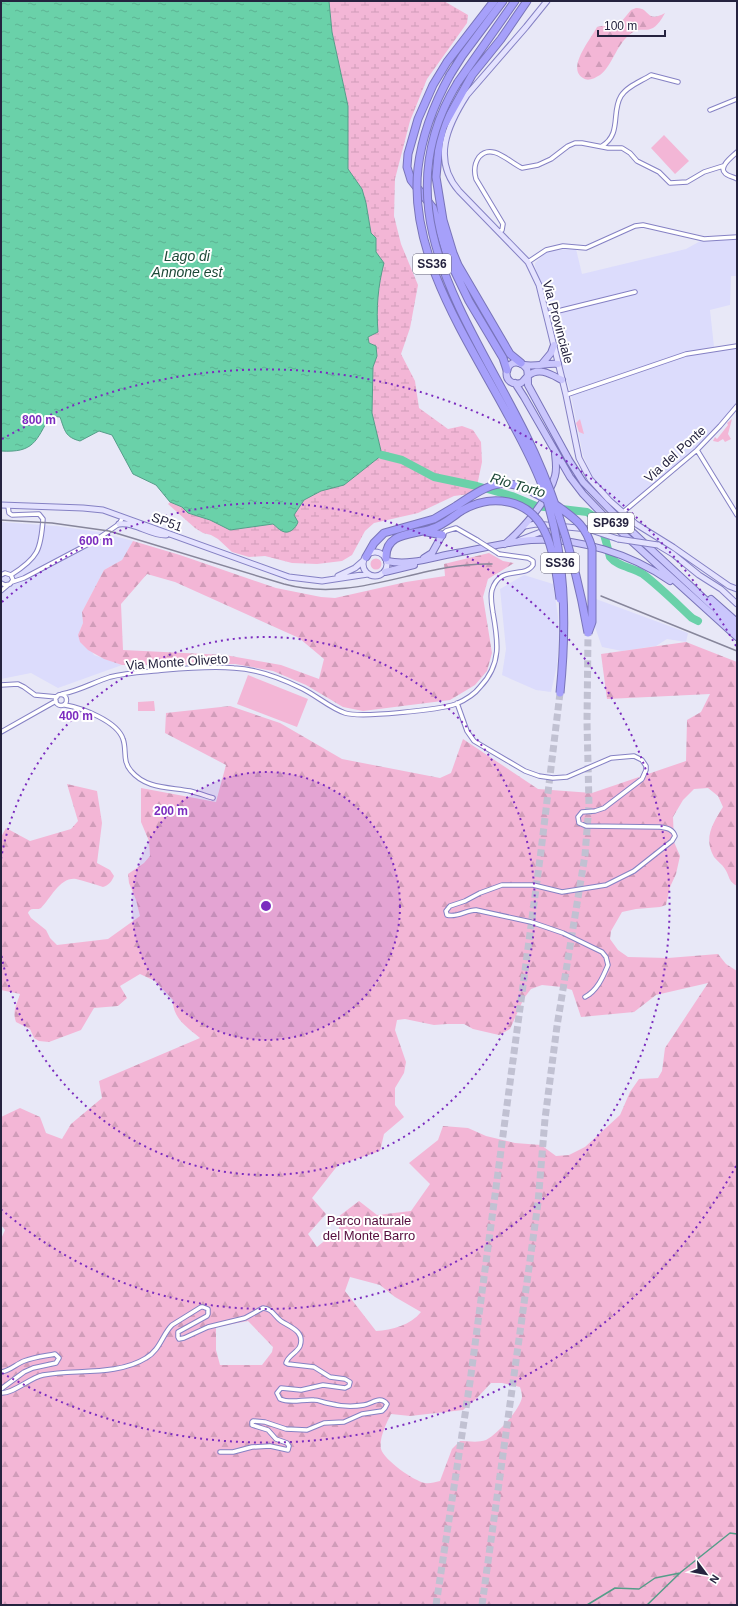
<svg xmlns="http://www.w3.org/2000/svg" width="738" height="1606" viewBox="0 0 738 1606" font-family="Helvetica,sans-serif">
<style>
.built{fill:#dcdcfc}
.green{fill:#f3b6d6}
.forest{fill:url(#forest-firs);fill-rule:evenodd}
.wetland{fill:url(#wetland-marsh)}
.water{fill:url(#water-ripples);stroke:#559d89}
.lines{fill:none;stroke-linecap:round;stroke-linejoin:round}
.stream{stroke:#559d89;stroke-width:1.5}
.river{stroke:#6ad1a9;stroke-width:8}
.highway-tunnel{stroke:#c1c1d2;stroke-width:7;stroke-dasharray:7 3.5;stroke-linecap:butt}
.street-casing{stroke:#8581c4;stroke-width:5.5}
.secondary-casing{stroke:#8581c4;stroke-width:7}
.primary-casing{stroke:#7974b9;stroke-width:8}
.highway-casing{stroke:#7974b9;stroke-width:9}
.street{stroke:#fff;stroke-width:3.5}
.secondary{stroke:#e4e2fe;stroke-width:5}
.primary{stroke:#cac6fc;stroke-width:6}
.highway{stroke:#a6a0fa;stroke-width:7}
.rail{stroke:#87869b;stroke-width:1.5}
.street-bridge-casing{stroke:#8581c4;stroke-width:5.5;stroke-linecap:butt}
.secondary-bridge-casing{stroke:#8581c4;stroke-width:7;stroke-linecap:butt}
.highway-bridge-casing{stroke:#7974b9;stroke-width:9;stroke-linecap:butt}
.street-bridge{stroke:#fff;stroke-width:3.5}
.secondary-bridge{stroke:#e4e2fe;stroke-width:5}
.highway-bridge{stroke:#a6a0fa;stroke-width:7}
.ring{fill:none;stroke:#7b2cbf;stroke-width:2;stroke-dasharray:2 4}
.labels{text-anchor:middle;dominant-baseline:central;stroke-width:4;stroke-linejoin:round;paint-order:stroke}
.shield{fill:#fff;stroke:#666579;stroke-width:1}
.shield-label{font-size:12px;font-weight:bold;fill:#25233f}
.street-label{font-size:13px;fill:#25233f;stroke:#fff}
.park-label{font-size:13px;fill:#550c3c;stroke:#fff}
.water-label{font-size:14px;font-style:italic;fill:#1c4837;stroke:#fff}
.centre{fill:#7b2cbf;stroke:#fff;stroke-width:2}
.ring-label{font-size:12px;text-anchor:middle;font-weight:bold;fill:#7b2cbf;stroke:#fff;stroke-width:4;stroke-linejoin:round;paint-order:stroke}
</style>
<defs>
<pattern id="forest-firs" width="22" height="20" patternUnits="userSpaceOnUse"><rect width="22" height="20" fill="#f3b6d6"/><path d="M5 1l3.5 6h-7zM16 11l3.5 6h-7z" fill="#d09cb9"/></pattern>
<pattern id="wetland-marsh" width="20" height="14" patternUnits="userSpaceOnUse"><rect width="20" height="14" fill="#f3b6d6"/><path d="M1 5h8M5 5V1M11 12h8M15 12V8" fill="none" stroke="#d09cb9"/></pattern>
<pattern id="water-ripples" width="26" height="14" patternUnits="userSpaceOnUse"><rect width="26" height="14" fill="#6ad1a9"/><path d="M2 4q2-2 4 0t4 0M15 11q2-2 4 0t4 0" fill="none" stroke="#5cb392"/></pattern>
</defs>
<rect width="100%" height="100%" fill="#e8e8f7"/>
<path class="built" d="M737,237V276H731L730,305L710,310L714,347L737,346V406L697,450L622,513L592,477L583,455L570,390L560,362L556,336L535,266V263L546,252L557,250L576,249L582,274L686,249L704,239Z
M1,522L57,526L99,532L133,541L122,560L104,570L82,612L83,623L80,630L94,655L122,665L58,688L31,673L1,679Z
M524,575L553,584L558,616L559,638L557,665L551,692L536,690L502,675L506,649L500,589Z
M596,599L688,633L686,642L667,639L656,646L622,651L602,647L595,627Z"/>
<path class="green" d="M664,135L689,161L675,174L651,148Z
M580,419L584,434L579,432L576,423Z
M732,419L728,434L731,439L725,442L723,439L718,442L713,441L715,437L717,439L728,425L727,423Z
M370.5 564a5.5 5.5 0 1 1 11 0a5.5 5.5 0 1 1-11 0Z
M248,675L308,699L297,727L237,704Z
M154,701L155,711H138V702Z"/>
<path class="forest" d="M636,8C650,7 646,24 665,13C650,41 644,22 629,35C616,46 612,66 600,75C595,78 588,82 583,78C566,68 591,39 597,27L602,26L617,27L631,10Z
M133,541L180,555L276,588L321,597L335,598L406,582L445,576L444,564L489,553L503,561L514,563L488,579L483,597L492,653L487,671L475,685L450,700L363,711L343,707L306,685L273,671L235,664L122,665L104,659L88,650L80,642L78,635L83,623L82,612L104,570L122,560ZM147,574L175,582L299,638L324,659L319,679L281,665L225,655L123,650L121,604Z
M686,642L737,662V886C728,881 730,877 725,869C722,864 717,861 714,857C703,838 713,823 723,807L718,796L708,788L694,789L683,800L673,817L674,842L680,856L676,874L670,887L666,905L660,907L636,909L622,912L611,931L610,939L618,950L628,957L668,958L718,954L726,964L737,971V1605H1V1239L5,1230L1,1225V1117L20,1108L40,1117L46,1133L62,1139L71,1124L102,1098L99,1081L200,1038C188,1028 172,1018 173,1000L155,981L140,974L120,986L127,998L118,1006L94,1008L81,1030L49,1042L39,1041L34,1038L30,1029L16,1022C12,1011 17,1004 20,994L1,990V837L6,828L30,841L71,829L78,821L67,784L97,791L102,823L97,863L110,870L114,876C112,881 109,885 103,887C94,884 85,881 76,879C60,877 51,898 41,908C36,911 31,906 28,913L31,918L46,930L50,938L57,945L108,939L140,916L136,900L129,883L128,874L144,863L150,856L149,841L141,822V788L216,802L226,765L165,733L166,713L230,706L280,723L342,759L440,778L451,773L463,739L538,789L592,793L686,761L687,720L701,712L710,694L607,699L601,654ZM708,983L665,1048L662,1071L658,1078L639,1079L630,1092L620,1115L585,1147L569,1155L556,1156L541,1145L515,1143L486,1136L468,1128L443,1126L438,1140L409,1163L430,1184L411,1211L377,1215L359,1201L338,1217L339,1229L317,1247L308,1234L326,1214L312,1198L338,1165L380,1151L384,1134L404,1117L395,1105V1088L404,1073L406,1062L395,1030L397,1020L405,1019L434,1025L447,1024H464L473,1029L499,1035L510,1029L524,998L531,989L542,985L562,987L572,990L581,1017L634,1012L656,995ZM350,1277L380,1285L395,1297L421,1312C411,1325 392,1330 376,1331L345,1291ZM248,1321L273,1347L272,1352L262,1365H220L216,1350V1327ZM491,1383H502L520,1387C521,1390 522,1394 522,1397C521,1408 497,1435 486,1440C478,1443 468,1441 460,1441L452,1449L440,1481C435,1482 429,1484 425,1483C414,1481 384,1460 381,1449C379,1438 386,1424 391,1414L410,1416L463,1410L477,1398Z"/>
<path class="wetland" d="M329,1H444L468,15L467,23L427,79L410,121L395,179L394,216L401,244L418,285L410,328L401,354L415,381L419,408L448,429L462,426L473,430L481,442L482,462L477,486L470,494L454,496L418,513L374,523L365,531L352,555L342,561L317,564L292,563L265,556L249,557L232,552L218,539L211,535L203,533L195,528L168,504L170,502L182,507L188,513L210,520L230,530L273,524L282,531L298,522L294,515L304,500L321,491L344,485L382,455L372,413L373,367L377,356L376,346L369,343L368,337L378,332C376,308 378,286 384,263L376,252V238L371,233L366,203L362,189L348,169V106L332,32Z"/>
<path class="water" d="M1,1H329L332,32L348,106V169L362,189L366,203L371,233L376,238V252L384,263C378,286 376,308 378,332L368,337L369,343L376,346L377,356L373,367L372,413L382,455L344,485L321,491L304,500L294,515L298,522C296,528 289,535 282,531C279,530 276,526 273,524L230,530L210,520L188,513L182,507L170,502L156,485L133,474L112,435L99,431L80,441C65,437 65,431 60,417L50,416C36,441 34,453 1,451Z"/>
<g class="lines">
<path class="stream" d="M587,1605L615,1588L639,1589L655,1578L680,1573
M647,1605L681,1572L730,1533L737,1534"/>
<path class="river" d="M382,455L402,460L434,477L477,486L512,496L536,506L587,512C604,521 605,540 610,557C618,567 632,567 643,574C660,587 676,603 692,618L698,621"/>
<path class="highway-tunnel" d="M436,1605L470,1382L541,851L560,693
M482,1605L538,1203L545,1119L557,1026L585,855L589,805L587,722L588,633"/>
<g class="street-casing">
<path id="street" d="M710,110L737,99
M602,146C622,134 611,112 621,96C627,86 642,81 651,75L678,82
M737,152C733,156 718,167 725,173C727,176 734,177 737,179
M499,232L502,230L503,224L476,179C474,172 474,164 479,157C492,142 510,163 522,168L538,165L551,159L568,146L575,143H582L608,148H622L630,153L637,161L659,172L670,183L687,182L704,172L723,166
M528,262L546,250L563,246L586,248L635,226L643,225L704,239L737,237
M546,314L635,292
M566,395L686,354L737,346
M697,450L737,515
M8,506L9,513L12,515L39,514L43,519C41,550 38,558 11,575
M622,513L697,450L720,426L737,406
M442,535L446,531L456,528L477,540
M1,575L5,573L11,575
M12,582L24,578L96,540L119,524L123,517
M1,583L5,585L10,584L13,580L11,575
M1,591L8,585
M1,685L18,684L24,687L35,695L57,697
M62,694C79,691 94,682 110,677C128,672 146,672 164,670C187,668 211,666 234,668C256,669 283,679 303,689C317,696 330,708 345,713C361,718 438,710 456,704C465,700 474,695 480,687C502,664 498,641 493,613C492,606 490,597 492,590C500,564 525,579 533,565V561L528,558L499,554
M55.5 700a5.5 5.5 0 1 1 11 0a5.5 5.5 0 1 1-11 0Z
M457,703L467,731L474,741L525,771L539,776L553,778L567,777L611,758L634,756L642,760L646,766V770L642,779L604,808L595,811L582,812L578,817L579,823L586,826L660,827C667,828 673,829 675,836L672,841L634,871L606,885L562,892L533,885H502L480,893L465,901L450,906L446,911L447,915C457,918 466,910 476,910L531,922L563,933L602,952L606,957L608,965C603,977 597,991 585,997
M65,705C82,708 117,721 123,739C127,750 122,761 131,771C146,789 169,787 190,791C198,793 206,796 213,798
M1,732L56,701
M1,1372C10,1371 16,1364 24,1361C34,1357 45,1356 55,1354L59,1358L56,1363L33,1368L24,1372L1,1389
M1,1393C13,1394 29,1378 43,1375C75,1369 117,1376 146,1358C160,1350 162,1335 172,1325L201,1307H203L208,1309V1314L207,1316L178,1332V1337L179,1339L184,1338L208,1327L245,1318L263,1308C273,1309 274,1316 281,1321C290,1327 305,1331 300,1346C297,1353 288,1355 286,1363L288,1364L314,1367L330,1377L345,1379L350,1382L349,1386L345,1388L323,1385L301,1390L281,1388L277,1393L280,1399C291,1404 303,1399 314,1400C319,1400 322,1402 327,1403C338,1406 352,1407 364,1405C372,1404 380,1395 387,1404L385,1408L382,1411L362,1414L344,1422L324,1423L307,1430L286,1429L265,1422L253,1421L252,1422V1425L268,1430L276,1439L287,1443L289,1446L288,1450L270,1446L252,1447L233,1452H220"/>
</g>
<g class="secondary-casing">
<path id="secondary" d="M547,1L526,27L467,95C447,126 432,160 459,191L528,262L539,285L566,395L579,458L590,479L609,500L636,524L673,547L729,586L737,589
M1,505L83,508L103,510L289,577L322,581L368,574
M119,524C136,522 149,535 166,535
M525,526L536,524L588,529L618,539
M520,540L546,530
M658,545L673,554L699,575L721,589L737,604
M363 564a12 12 0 1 1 24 0a12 12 0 1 1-24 0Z
M338,576L355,568L363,561"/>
</g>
<g class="primary-casing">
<path id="primary" d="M524,365C536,367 546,363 558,364
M541,365L551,353L554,345
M562,380C552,375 539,366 528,376C525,378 524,381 521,383C501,388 503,359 519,363C522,364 525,366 527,369C528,373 528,380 528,385L569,460L583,482L627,527L737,629
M515,383L524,397L570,477L583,494L608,520L737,637
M505,544C523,529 549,499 555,476C557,469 556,462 555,454
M424,558L432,553L442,535
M387,561C411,566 433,557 456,553C481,549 506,542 531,540C578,537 631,554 670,581
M385,572L414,565
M711,599L737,622"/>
</g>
<g class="highway-casing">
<path id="highway" d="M494,1L447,62L433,85L418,119L408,154L407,167L411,180L433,208L447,255L456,274L469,301L503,358L507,370
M450,75L462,56L503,1
M458,82L515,1
M521,363L510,354L458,265L453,253L443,220L436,177L439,144L443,127L472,75L501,39L527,1
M427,532L442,535
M366,557L374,543L384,533L434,519L456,506
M386,558C385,532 413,535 431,529C442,526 451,518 461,511"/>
</g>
<use href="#street" class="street"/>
<use href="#secondary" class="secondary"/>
<use href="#primary" class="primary"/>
<use href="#highway" class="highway"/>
<path class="rail" d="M1,520L52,523L109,531L284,584C357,604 419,562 492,564
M601,596L737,651"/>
<g class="street-bridge-casing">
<path id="street-bridge" d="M477,540L499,554"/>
</g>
<g class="secondary-bridge-casing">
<path id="secondary-bridge" d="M618,539L658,545"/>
</g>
<g class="highway-bridge-casing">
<path id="highway-bridge" d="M450,75C434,104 422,135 418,168C408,256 470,343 509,417C521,439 533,461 542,485C566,552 567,623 560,693
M458,82C379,210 470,321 526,435C557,498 576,564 588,633
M556,505C574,518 586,525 592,548V622L588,633
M456,506C495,480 505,475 547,500
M461,511C491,493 529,498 545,532C554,550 557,578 560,599"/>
</g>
<use href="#street-bridge" class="street-bridge"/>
<use href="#secondary-bridge" class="secondary-bridge"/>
<use href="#highway-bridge" class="highway-bridge"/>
</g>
<circle cx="266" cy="906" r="134" fill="#7b2cbf" fill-opacity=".12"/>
<g class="ring">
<circle cx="266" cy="906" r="134"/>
<path d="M1 859A269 269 0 1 1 1 953"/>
<path d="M2 602A403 403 0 1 1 2 1210"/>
<path d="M736 1166A537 537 0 0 1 2 1373M2 439A537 537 0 0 1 736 646"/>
</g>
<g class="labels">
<g class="shield">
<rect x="413" y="254" width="38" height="20" rx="3"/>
<rect x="588" y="513" width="46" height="20" rx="3"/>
<rect x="541" y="553" width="38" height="20" rx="3"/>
</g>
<g class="shield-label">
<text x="432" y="264">SS36</text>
<text x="611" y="523">SP639</text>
<text x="560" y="563">SS36</text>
</g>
<g class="street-label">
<text transform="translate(558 322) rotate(75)">Via Provinciale</text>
<text transform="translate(675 454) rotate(-42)">Via del Ponte</text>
<text transform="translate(167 522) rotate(20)">SP51</text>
<text transform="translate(177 662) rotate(-4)">Via Monte Oliveto</text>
</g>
<g class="park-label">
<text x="369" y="1220">Parco naturale<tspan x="369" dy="15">del Monte Barro</tspan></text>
</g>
<g class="water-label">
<text x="187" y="256">Lago di<tspan x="187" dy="16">Annone est</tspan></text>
<text transform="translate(518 485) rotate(16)">Rio Torto</text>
</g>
</g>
<circle cx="266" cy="906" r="6" class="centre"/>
<g class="ring-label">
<text x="39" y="424">800 m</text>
<text x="96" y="545">600 m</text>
<text x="76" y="720">400 m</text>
<text x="171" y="815">200 m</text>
</g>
<rect width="738" height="1606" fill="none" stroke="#25233f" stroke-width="4"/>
<g transform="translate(706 1574) rotate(122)" stroke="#ffffff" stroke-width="3" paint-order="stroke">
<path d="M0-3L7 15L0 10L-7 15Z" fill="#25233f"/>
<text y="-6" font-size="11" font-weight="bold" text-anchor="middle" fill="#25233f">N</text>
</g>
<path d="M598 30v6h67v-6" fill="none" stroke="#25233f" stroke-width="2"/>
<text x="604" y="30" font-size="12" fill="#25233f" stroke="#ffffff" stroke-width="3" paint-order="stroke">100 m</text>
</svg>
